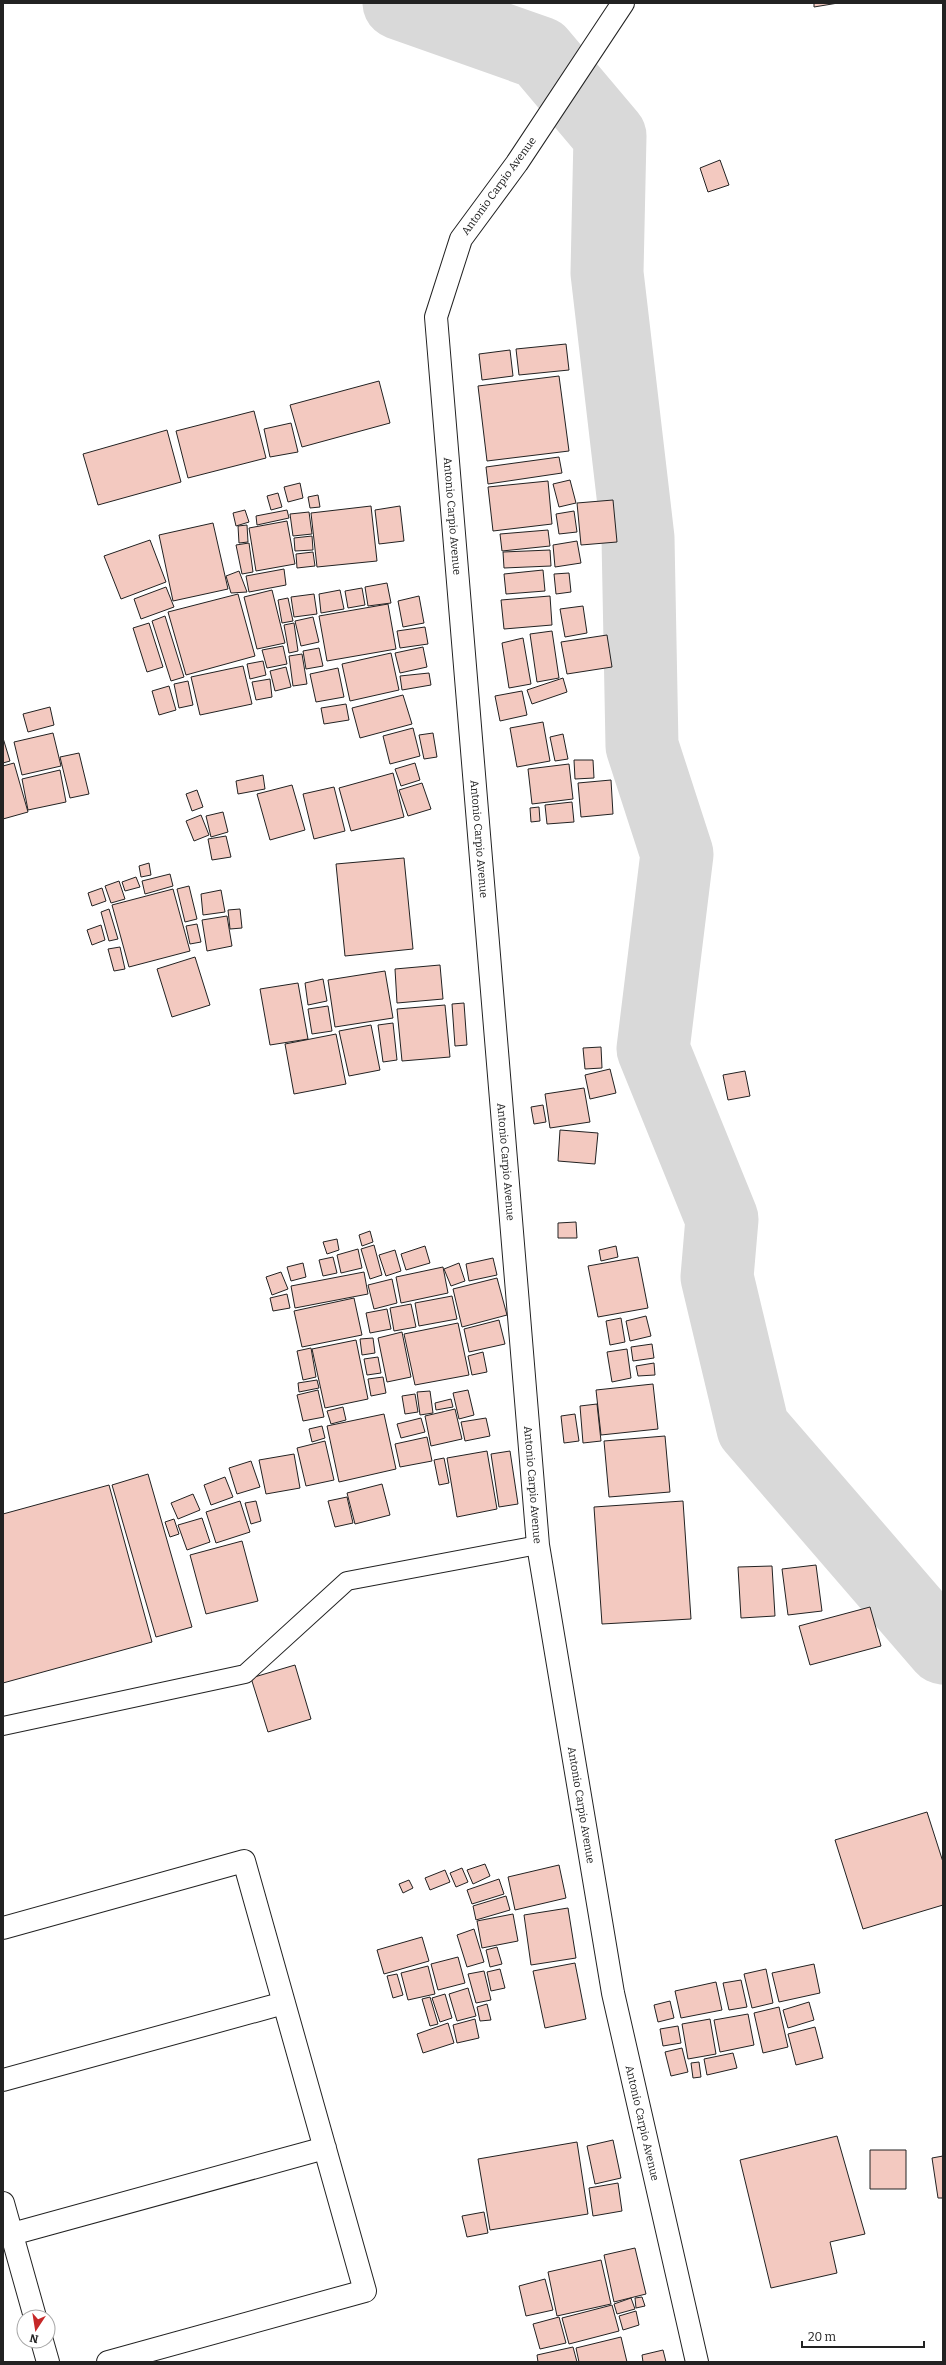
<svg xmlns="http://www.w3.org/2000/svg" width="946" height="2365" viewBox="0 0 946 2365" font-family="Bitter,serif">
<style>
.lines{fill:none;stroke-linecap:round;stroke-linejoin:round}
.river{stroke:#d9d9d9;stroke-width:73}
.building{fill:#f3c9c0;stroke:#222}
.service-casing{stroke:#222;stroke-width:20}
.minor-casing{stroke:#222;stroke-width:24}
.tertiary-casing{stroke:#222;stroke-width:24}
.service{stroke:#fff;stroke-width:18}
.minor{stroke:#fff;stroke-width:22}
.tertiary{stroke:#fff;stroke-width:22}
.labels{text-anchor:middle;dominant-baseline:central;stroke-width:3;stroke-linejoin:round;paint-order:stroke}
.street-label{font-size:11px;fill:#222;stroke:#fff}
</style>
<rect width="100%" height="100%" fill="#fff"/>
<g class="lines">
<path class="river" d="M399,3L540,53L610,136L607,273L638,538L642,746L677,854L653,1049L722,1219L717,1277L753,1428L943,1648"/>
</g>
<path class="building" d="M814,3H838L814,7Z
M720,160L729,185L708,192L700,168Z
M566,344L569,370L519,375L516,349Z
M510,350L513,376L482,380L479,354Z
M559,376L569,451L487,461L478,386Z
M379,381L390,423L302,447L290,405Z
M254,411L266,458L188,478L176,431Z
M291,423L298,452L270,457L264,429Z
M167,430L181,482L98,505L83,454Z
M559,457L562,473L488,484L486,467Z
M570,480L576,503L559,507L553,484Z
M548,481L552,524L493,531L488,487Z
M300,483L303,498L288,502L284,487Z
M278,493L282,507L271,510L267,496Z
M318,495L320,507L310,508L308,497Z
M613,500L617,542L581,545L577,503Z
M371,506L377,561L317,567L311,513Z
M400,506L404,541L379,544L375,510Z
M245,510L249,522L236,526L233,513Z
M287,510L289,518L257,525L256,516Z
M574,511L577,532L559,534L556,514Z
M309,512L312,534L293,536L290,514Z
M287,521L295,564L256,571L249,528Z
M213,523L228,589L173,601L159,535Z
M247,525L248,542L239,543L238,526Z
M548,530L550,546L502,551L500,534Z
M312,536L313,550L295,551L294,538Z
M150,540L166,582L121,599L104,556Z
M577,541L581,563L555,567L553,545Z
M249,543L253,572L242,574L236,545Z
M550,550L551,566L504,568L503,552Z
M313,552L315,566L297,568L296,554Z
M284,569L286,585L249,592L246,576Z
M543,570L545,591L506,594L504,574Z
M239,571L247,592L231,593L226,576Z
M569,573L571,592L556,594L554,574Z
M387,583L391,603L368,606L365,587Z
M166,587L174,607L141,619L134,599Z
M362,588L365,605L348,608L345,591Z
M272,590L285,643L257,649L244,597Z
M340,590L344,609L321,613L319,594Z
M238,594L255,656L186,675L168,612Z
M314,594L317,614L294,617L291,597Z
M419,596L424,623L403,627L398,601Z
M550,596L552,625L504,629L501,600Z
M288,598L293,621L282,623L278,600Z
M388,604L396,649L327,661L319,616Z
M583,606L587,633L565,637L560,609Z
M165,616L184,677L171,681L152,621Z
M313,617L319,642L301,646L295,621Z
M149,623L163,667L147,672L133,628Z
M294,623L298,651L289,653L284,625Z
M425,627L428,644L400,648L397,631Z
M552,631L559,678L537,682L530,634Z
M607,635L612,667L567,674L561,642Z
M523,638L531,684L509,688L502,643Z
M283,646L287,664L267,668L262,650Z
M423,647L427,667L400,673L395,653Z
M319,648L323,666L306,669L303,651Z
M391,653L399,690L350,701L342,664Z
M302,654L307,684L293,686L289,656Z
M263,661L266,675L250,679L247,664Z
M243,666L252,704L200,715L191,677Z
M286,667L291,687L275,691L270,671Z
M338,668L344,697L316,702L310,674Z
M429,673L431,685L402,690L400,676Z
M563,678L567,692L532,704L527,690Z
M270,679L272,697L256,700L252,682Z
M188,681L193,705L179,708L174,684Z
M169,686L176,710L159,715L152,691Z
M522,691L527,715L500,721L495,696Z
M403,695L412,724L360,738L352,708Z
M346,704L349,720L324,724L321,708Z
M50,707L54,725L28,732L23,714Z
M543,722L550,761L517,767L510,728Z
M413,728L420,756L390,764L383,736Z
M53,733L61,766L22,775L14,742Z
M433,733L437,757L424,759L419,735Z
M563,734L568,759L555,761L550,737Z
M3,738L10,761L3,763Z
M79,753L89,794L70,798L60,757Z
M574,760H593L594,778L575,779Z
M14,763L28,812L3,819V766Z
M415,763L420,780L401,786L395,769Z
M569,764L573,799L532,804L528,769Z
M60,770L66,802L28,810L22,779Z
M393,773L404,817L351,831L339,788Z
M263,775L265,789L238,794L236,781Z
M611,780L613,814L581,817L578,783Z
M422,783L431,809L408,816L399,790Z
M292,785L305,830L270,840L257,794Z
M334,787L345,831L314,839L303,794Z
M197,790L203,807L192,811L186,794Z
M572,802L574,822L547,824L545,805Z
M539,807L540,821L531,822L530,808Z
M223,812L228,832L211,837L206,816Z
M201,815L209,835L194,841L186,821Z
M226,836L231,857L212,860L208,839Z
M404,858L413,949L345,956L336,864Z
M149,863L151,875L141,877L139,866Z
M170,874L173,886L145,894L142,881Z
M136,877L140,887L125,891L122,882Z
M119,881L125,899L111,903L105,886Z
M189,886L197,919L185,922L177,889Z
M102,888L106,901L92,906L88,893Z
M173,889L190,951L129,967L112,905Z
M221,890L225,912L203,915L201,894Z
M109,909L118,939L109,941L101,912Z
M240,909L242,928L230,929L228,910Z
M227,916L232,946L207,951L202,920Z
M197,924L201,942L190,944L186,926Z
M101,925L105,940L92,945L87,930Z
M120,947L125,969L114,971L108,949Z
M195,957L210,1005L172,1017L157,969Z
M440,965L443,999L397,1003L395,969Z
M385,971L393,1018L335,1027L328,980Z
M323,979L327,1001L308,1005L305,983Z
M298,983L308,1039L270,1045L260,989Z
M464,1003L467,1045L455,1046L452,1004Z
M445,1005L450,1057L402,1061L397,1009Z
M328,1006L332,1031L312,1034L308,1009Z
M393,1023L397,1060L383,1062L378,1025Z
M371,1025L380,1070L349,1076L339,1031Z
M336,1034L346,1084L294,1094L285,1044Z
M601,1047L602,1068L585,1069L583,1048Z
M610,1069L616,1093L590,1099L585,1075Z
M745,1071L750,1096L728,1100L723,1075Z
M584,1088L590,1122L550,1128L545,1094Z
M543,1105L546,1122L534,1124L531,1107Z
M560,1130L598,1133L595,1164L558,1161Z
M576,1222L577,1238H558V1223Z
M370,1231L373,1242L362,1246L359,1235Z
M337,1239L339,1250L327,1254L323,1242Z
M374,1245L382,1275L370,1279L361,1249Z
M425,1246L430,1263L406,1270L401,1254Z
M616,1246L618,1257L601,1261L599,1250Z
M358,1249L362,1268L341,1273L337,1255Z
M395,1250L401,1271L386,1276L379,1255Z
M333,1257L337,1273L323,1276L319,1260Z
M638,1257L648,1308L598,1317L588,1266Z
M493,1258L497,1275L469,1281L466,1264Z
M303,1263L306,1277L291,1281L287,1267Z
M459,1263L465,1281L451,1286L444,1269Z
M443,1267L448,1293L401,1303L396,1277Z
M281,1272L288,1289L272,1295L266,1277Z
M364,1272L368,1294L295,1308L291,1286Z
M497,1278L507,1315L462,1327L453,1289Z
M392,1279L397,1303L374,1309L368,1285Z
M287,1294L290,1308L273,1311L270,1298Z
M452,1296L457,1319L419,1326L415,1303Z
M354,1298L362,1335L302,1347L294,1311Z
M411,1304L416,1327L394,1331L390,1308Z
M387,1309L391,1329L370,1333L366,1313Z
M646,1316L651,1336L630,1341L626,1321Z
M621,1318L625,1342L610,1345L606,1321Z
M499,1320L505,1344L469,1352L464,1329Z
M458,1323L469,1375L415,1385L404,1334Z
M402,1332L411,1377L387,1382L378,1338Z
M373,1338L375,1353L362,1355L360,1339Z
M356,1340L368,1399L325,1408L312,1349Z
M652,1344L654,1358L633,1361L631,1347Z
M311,1348L316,1377L303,1380L297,1351Z
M627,1349L631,1378L612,1382L607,1352Z
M483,1352L487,1372L472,1375L468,1356Z
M378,1357L381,1373L367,1375L364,1359Z
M654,1363L655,1375L638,1376L636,1366Z
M383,1377L386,1393L371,1396L368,1379Z
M317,1380L319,1388L299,1392L298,1383Z
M653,1384L658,1429L601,1435L596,1390Z
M318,1390L324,1417L303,1421L297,1395Z
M468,1390L474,1415L459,1419L453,1393Z
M430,1391L433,1413L420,1415L417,1392Z
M415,1394L418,1412L405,1414L402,1396Z
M451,1399L453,1407L436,1410L435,1403Z
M597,1404L601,1441L583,1443L580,1406Z
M343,1407L346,1420L331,1424L327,1411Z
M455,1409L462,1439L431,1446L425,1416Z
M384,1414L396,1469L339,1482L327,1426Z
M575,1414L579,1441L564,1443L561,1416Z
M421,1418L425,1432L401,1438L397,1424Z
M486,1418L490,1436L465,1441L461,1422Z
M322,1426L325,1438L312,1442L309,1429Z
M665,1436L670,1492L609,1497L604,1441Z
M427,1437L432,1461L400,1467L395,1444Z
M325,1441L334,1480L306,1486L297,1448Z
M487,1451L497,1509L457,1517L447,1458Z
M510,1451L518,1504L499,1507L491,1454Z
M294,1454L300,1488L266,1494L259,1460Z
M444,1458L449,1483L439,1485L434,1460Z
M251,1461L260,1487L237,1494L229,1468Z
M148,1474L192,1627L156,1637L112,1485Z
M225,1477L233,1497L211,1505L204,1485Z
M382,1484L390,1515L355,1524L347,1493Z
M109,1485L152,1642L3,1683V1514Z
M193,1494L200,1510L178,1519L171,1503Z
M347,1497L353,1523L335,1527L328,1501Z
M240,1501L250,1532L216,1543L206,1512Z
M256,1501L261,1521L251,1524L245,1503Z
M683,1501L691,1619L602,1624L594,1507Z
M202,1518L210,1542L187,1550L178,1525Z
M174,1519L179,1534L170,1537L165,1522Z
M242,1541L258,1601L206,1614L190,1555Z
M816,1565L822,1611L788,1615L782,1569Z
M772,1566L775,1616L741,1618L738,1567Z
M870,1607L881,1646L810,1665L799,1626Z
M295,1665L311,1719L268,1732L251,1678Z
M927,1812L943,1862V1905L863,1929L835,1840Z
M485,1864L490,1876L473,1884L467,1870Z
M559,1865L566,1898L515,1910L508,1877Z
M462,1868L468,1882L456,1887L450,1873Z
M445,1870L450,1882L430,1890L425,1878Z
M499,1879L504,1894L472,1904L467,1890Z
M409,1880L413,1888L403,1893L399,1884Z
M506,1896L510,1910L476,1920L473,1906Z
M568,1908L576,1958L531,1965L524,1915Z
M513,1914L518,1941L482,1948L477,1921Z
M474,1929L484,1962L467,1967L457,1935Z
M422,1937L429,1961L384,1974L377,1950Z
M497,1947L502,1964L490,1967L486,1950Z
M458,1957L465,1983L438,1990L431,1964Z
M575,1963L586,2019L545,2028L533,1971Z
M814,1964L820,1993L779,2002L772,1973Z
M428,1966L435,1994L408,2000L401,1973Z
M500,1969L505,1988L491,1991L487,1972Z
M766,1969L773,2003L752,2008L744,1974Z
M484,1971L491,2000L476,2003L468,1974Z
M397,1974L403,1995L393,1998L387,1976Z
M741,1980L747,2007L729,2010L723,1983Z
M716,1982L722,2010L681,2018L675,1991Z
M468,1988L476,2016L457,2021L449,1994Z
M445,1994L452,2018L440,2022L432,1998Z
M430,1997L438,2024L430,2026L422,1999Z
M670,2001L674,2018L658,2022L654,2005Z
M809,2002L814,2020L788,2028L783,2010Z
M487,2004L491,2020L480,2021L477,2007Z
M779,2007L788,2047L763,2053L754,2013Z
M748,2014L754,2045L720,2052L714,2020Z
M475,2019L479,2038L457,2043L453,2025Z
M710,2019L716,2054L688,2059L682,2024Z
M448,2023L454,2043L423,2053L417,2034Z
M678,2026L681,2043L663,2046L660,2029Z
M815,2027L823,2058L796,2065L788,2034Z
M682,2048L688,2072L671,2076L665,2052Z
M733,2053L737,2068L707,2075L704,2059Z
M699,2062L701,2077L693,2078L691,2063Z
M837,2136L865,2234L830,2242L837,2273L771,2288L740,2160Z
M613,2140L621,2178L595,2184L587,2146Z
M577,2142L588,2214L490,2230L478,2159Z
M870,2150H906V2189H870Z
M943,2156V2198H938L932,2158Z
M618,2183L622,2211L593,2216L589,2188Z
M484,2212L488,2233L467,2237L462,2216Z
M635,2248L646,2294L614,2302L604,2255Z
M601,2260L611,2304L557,2316L548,2272Z
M545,2279L553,2310L526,2316L519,2286Z
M642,2297L645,2306L636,2308L635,2298Z
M631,2298L635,2309L617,2314L614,2304Z
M612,2305L619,2331L569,2344L562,2318Z
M636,2311L639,2325L623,2330L619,2316Z
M559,2317L566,2343L540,2349L533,2324Z
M621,2337L627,2362H579L576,2348Z
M573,2347L577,2362H538L537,2355Z
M663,2350L666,2362H643L642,2355Z"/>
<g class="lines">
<g class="service-casing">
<path id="service" d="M3,1726L245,1674L347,1581L538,1545"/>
</g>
<g class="minor-casing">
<path id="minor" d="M3,1928L244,1861L365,2291L108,2362
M3,2080L284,2003
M3,2203L35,2317
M12,2234L325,2148
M42,2341L48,2362"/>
</g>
<g class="tertiary-casing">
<g id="tertiary">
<path id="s1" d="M623,3L517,163L461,239L436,317L538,1545L613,1993L697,2362"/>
</g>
</g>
<use href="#service" class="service"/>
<use href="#minor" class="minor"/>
<use href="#tertiary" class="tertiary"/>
</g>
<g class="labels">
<g class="street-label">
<text transform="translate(499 186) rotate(-54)">Antonio Carpio Avenue</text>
<text stroke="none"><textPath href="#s1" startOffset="568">Antonio Carpio Avenue</textPath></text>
<text stroke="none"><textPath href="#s1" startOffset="892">Antonio Carpio Avenue</textPath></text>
<text stroke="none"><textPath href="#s1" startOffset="1216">Antonio Carpio Avenue</textPath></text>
<text stroke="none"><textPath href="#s1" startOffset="1540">Antonio Carpio Avenue</textPath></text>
<text stroke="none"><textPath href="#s1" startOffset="1864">Antonio Carpio Avenue</textPath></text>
<text stroke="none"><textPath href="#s1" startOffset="2188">Antonio Carpio Avenue</textPath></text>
</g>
</g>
<rect width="946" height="2365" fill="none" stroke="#222222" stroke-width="8"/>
<g transform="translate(36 2329) rotate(192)"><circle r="19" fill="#ffffff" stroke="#a7a7a7"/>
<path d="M0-3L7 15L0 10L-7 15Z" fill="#c62828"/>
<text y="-6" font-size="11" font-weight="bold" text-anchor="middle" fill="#222222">N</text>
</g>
<path d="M802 2341v6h122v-6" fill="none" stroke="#222222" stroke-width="2"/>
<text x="808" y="2341" font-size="12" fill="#222222" stroke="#ffffff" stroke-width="3" paint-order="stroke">20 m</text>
</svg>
